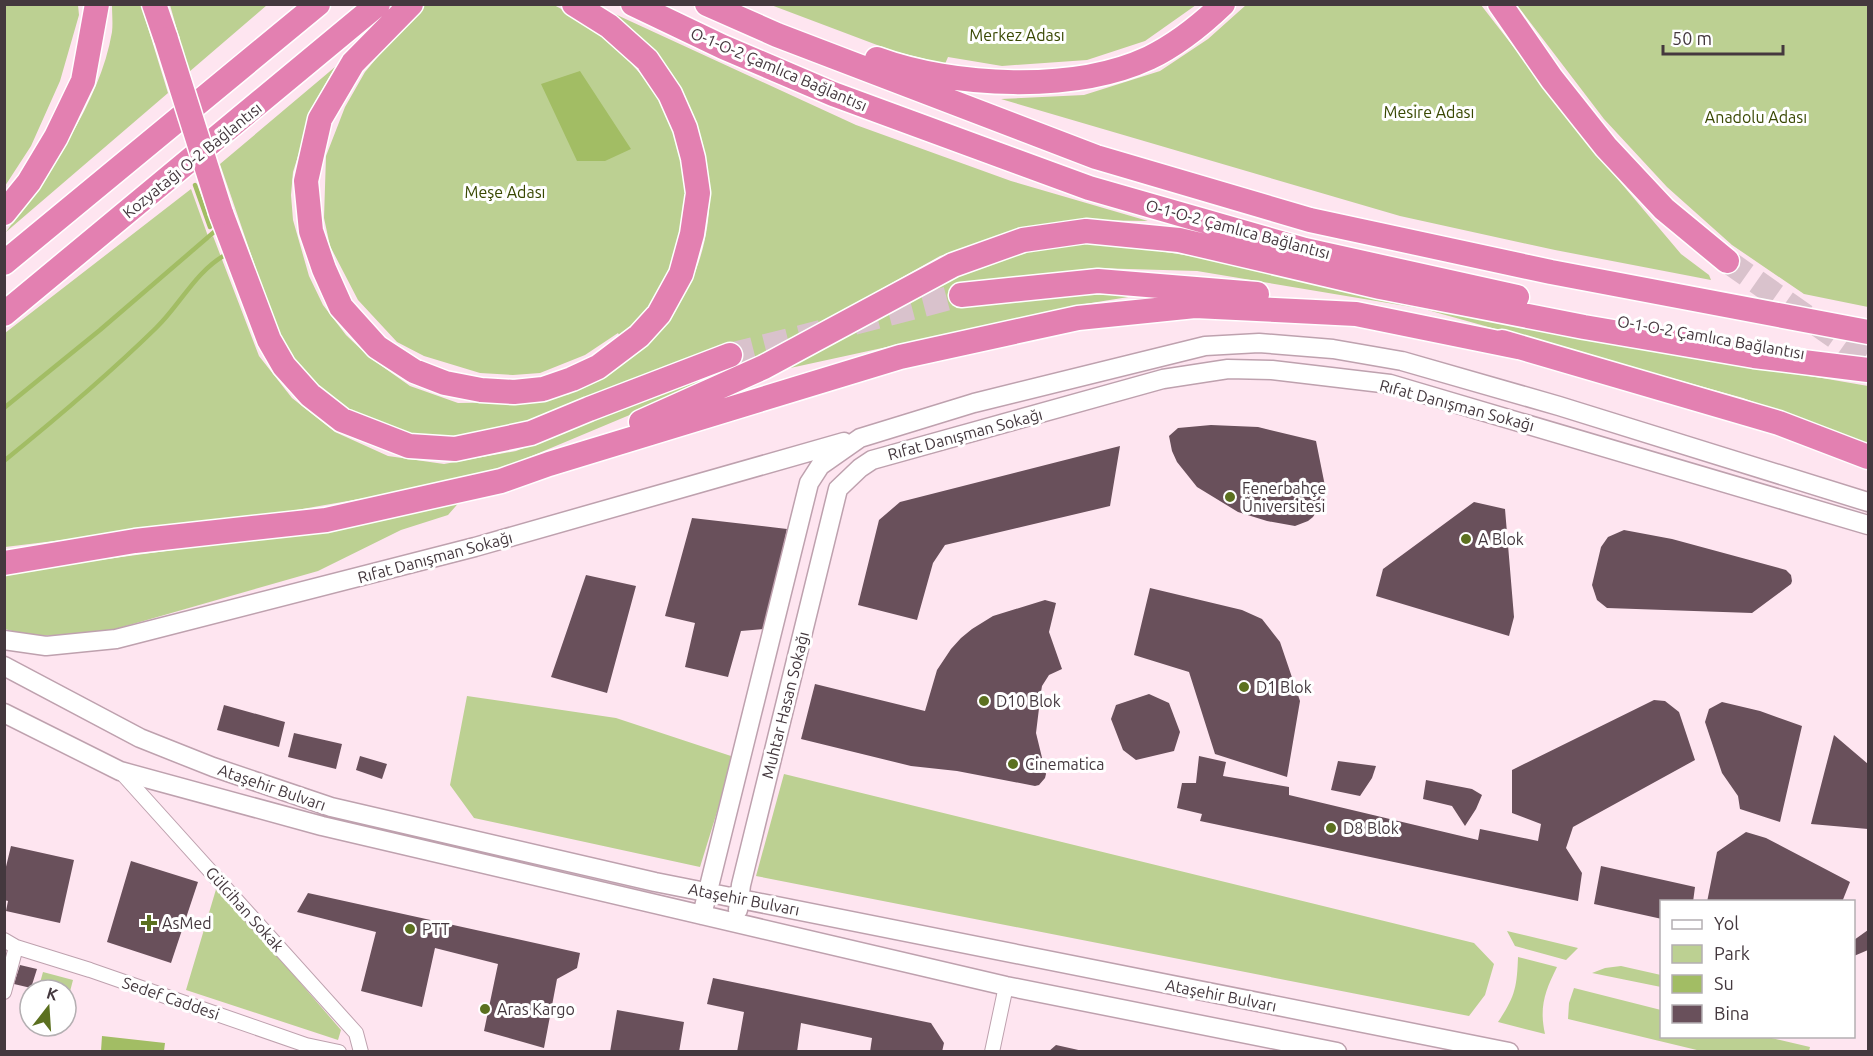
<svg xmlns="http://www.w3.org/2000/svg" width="1873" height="1056" viewBox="0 0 1873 1056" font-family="Ubuntu,sans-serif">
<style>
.green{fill:#bcd092}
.water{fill:#a2bd64}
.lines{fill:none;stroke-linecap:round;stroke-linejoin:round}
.stream{stroke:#a2bd64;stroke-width:4.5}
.building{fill:#69505b}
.highway-tunnel{stroke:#d9c2cc;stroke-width:24;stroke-dasharray:24 12;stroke-linecap:butt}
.street-casing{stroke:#bea1ae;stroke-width:16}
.secondary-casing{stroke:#bea1ae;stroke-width:21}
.highway-casing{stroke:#fff;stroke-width:27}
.street{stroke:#fff;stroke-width:14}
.secondary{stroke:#fff;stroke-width:18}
.highway{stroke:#e380b1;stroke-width:24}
.highway-bridge-casing{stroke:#fff;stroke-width:27;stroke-linecap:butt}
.highway-bridge{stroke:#e380b1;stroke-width:24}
.poi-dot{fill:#5b701f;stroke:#fff;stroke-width:2}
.labels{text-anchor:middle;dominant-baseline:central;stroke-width:6;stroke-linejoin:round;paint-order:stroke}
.park-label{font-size:16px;fill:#394803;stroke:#fff}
.street-label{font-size:16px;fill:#44383e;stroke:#fff}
.poi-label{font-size:16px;fill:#44383e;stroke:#fff;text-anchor:start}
</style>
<rect width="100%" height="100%" fill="#fee5f0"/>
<path class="green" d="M5,4L78,5L79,15L60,81L31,146L5,186Z
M112,5H141L168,93L6,232C47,175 100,103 112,32C113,24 112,13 112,5Z
M170,5V4L267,5L189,72Z
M421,5H554C642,53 709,138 681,243C678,252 674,261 670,269C667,277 664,287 660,294C650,311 634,326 622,340L618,333L585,355L540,373L513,375L480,373L424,356L397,342L358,300L330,246L324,218L326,156L345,107L365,72Z
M771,5H1196L1145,41L1087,60L1002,66L948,57L945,64L893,51Z
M1246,5H1481L1599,157L1681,254L1709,275L1711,280L1555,250L1400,216L1001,99L1084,95L1160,71L1208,39Z
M1517,5H1868V307L1804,294L1732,245L1667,187L1604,119Z
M606,10L856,125L1011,181L1148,221L1078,220L1020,231L940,256L737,370L503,468L388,494L268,515L5,547V333L191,189L209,239L213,236L259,356L292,398L335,432L388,456L444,464L516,451L678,387L607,392L497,433L464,439L426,436L397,430L351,411L316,384L290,353L276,327L220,164L335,67L315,102L293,172L291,195L293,220L309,276L323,305L346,335L369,357L410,386L458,403L526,402L570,394V390C594,373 618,356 641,340C649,334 661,328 667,321C720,253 723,159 678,86C659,56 632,33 606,10Z
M1102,243C1262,263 1420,303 1578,336C1674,356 1772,369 1868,386V445L1743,398L1424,309L1197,271L1095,268L968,283L1041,296L1147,294L1085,304L781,370L984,261L1057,244Z
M462,499L448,515L401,530L318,571L98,634L30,636L5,629L4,573L321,530Z
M467,696L616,718L734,757L700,867L474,818L450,785Z
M784,774L1474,943L1494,964L1485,995L1469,1016L756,876Z
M217,886L341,1030L338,1040L186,990Z
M1507,931L1578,948L1566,960L1515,946Z
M1518,957L1557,967C1545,991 1539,1007 1545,1034L1498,1022C1515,997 1517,987 1518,957Z
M1621,966L1661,975V987L1592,973L1605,968Z
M43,972L73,980L68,999L66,990H38Z
M1574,988L1661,1010L1662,1036L1767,1037L1810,1047L1809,1051H1701L1568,1019L1569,1003Z"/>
<path class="water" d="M580,71L631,149L605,161H577L541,84Z
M102,1036L165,1043L164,1051H101Z"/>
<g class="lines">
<path class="stream" d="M195,185L210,227
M4,408L100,330L214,232
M4,461C57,418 108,375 156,328C180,305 195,272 225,255"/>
</g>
<path class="building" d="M1211,425L1258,427L1316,441L1325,486L1321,504L1313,517L1308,521L1295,526L1267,521L1238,512L1197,487L1177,462L1172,451L1169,436L1178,428Z
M1120,446L1110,506L945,545L933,563L917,620L858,605L879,520L900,502Z
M1474,502L1505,509L1514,617L1509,636L1376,596L1383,569Z
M692,518L787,529L765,629L741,631L728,677L685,667L695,623L665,616Z
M1624,530L1672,539L1786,570L1791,575L1792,581L1791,584L1752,613L1607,608L1597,600L1592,585L1601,547L1608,537Z
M586,575L636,586L607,693L551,677Z
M1150,588L1242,610L1262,619L1280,642L1300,701L1287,777L1215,754L1189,672L1134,655Z
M1045,600L1056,603L1049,632L1062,669L1049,675L1042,686L1041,692L1036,733L1046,774L1045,778L1039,785L1035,786L957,771L911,766L801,739L815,684L925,711L937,670L951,649L961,638L972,629L993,616Z
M1149,694L1169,703L1180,732L1174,751L1136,760L1123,750L1111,719L1116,705Z
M1654,700L1665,701L1679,712L1695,760L1573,827L1566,848L1582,873L1578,901L1200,821L1202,814L1177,808L1182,783H1196L1199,756L1226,762L1223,776L1289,787V795L1478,840L1480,829L1538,841L1541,824L1512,813V770Z
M1722,702L1760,711L1802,726L1780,822L1740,809L1738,796L1722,773L1705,722L1709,709Z
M224,705L285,722L279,747L217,730Z
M294,733L342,744L336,769L288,757Z
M1834,735L1868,764V829L1811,824Z
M360,756L387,764L382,779L356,770Z
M1338,761L1376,766L1372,778L1360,796L1331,790Z
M1426,780L1472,789L1482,795L1476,809L1465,826L1452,806L1423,799Z
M1746,832L1766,838L1850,882L1842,902H1707L1717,852Z
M11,846L74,860L60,923L6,911L8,901L4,900V875Z
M131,861L198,882L171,963L107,942Z
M1601,866L1695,887L1693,902H1662V919L1594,904Z
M308,893L580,953L577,968L557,979L544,1048L484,1031L498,964L435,948L422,1007L361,991L376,932L297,912Z
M1868,930V950L1854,956V940Z
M20,965L37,969L31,988L14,984Z
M713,978L931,1023L944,1043L942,1052H870L872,1038L801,1023L797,1052H737L744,1012L707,1004Z
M617,1010L684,1022L679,1052H610Z
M1056,1045L1083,1051V1052H1048Z"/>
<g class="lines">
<path class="highway-tunnel" d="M1727,261L1868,360
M854,323L961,295
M730,355L821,332"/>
<g class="street-casing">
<path id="street" d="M120,771L356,1033L361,1052
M4,940L16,947L90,970L306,1045L339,1052
M4,992L16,947
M992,1052L1006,986"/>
</g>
<g class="secondary-casing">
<path id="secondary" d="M838,489L860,468L872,460L1163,379L1228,369L1272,370L1390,384L1868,525
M4,640L46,646L116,639L475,547L844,442
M4,666L140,738L213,767L331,807L655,882L1509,1052
M4,713L120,771L322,826L1006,986L1337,1052
M738,910L741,885L838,489
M702,915L809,483L820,466L860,438L974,403L1205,346L1259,343L1333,349L1402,361L1559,406L1868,502"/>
</g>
<g class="highway-casing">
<path id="highway" d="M154,4L166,39
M411,4L353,63L320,119L306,181L311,231L324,269L341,307L377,347L414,371L445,383L481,390L514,392L543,389L572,379L598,367L639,336L659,314L681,274L692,234L698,193L693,158L685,128L670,94L647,60L609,26L574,4
M633,4L723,47L833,94L1089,188L1305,250L1517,297
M707,4L777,35L1096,157L1310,220L1551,272L1868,332
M1500,4L1552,79L1606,147L1664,209L1727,261
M877,59C953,87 1074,93 1149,58C1176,45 1201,25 1223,4
M4,213L29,182L56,137L83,81L97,4
M221,213L269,340L284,366L310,395L342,420L409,446L455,449L531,433L589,409L730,355
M4,263L318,4
M961,295L1098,281L1257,294
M4,314L378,4
M1502,342L1779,423L1868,457
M641,422L764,367L953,265L1023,240L1086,231L1179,240L1380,287L1584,327L1754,356L1868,370
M4,563L135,541L326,520L501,481L549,464L900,357L1078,318L1195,306L1356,314L1518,347"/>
</g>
<use href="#street" class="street"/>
<use href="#secondary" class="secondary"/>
<use href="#highway" class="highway"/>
<g class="highway-bridge-casing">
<path id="highway-bridge" d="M166,39L221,213"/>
</g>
<use href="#highway-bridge" class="highway-bridge"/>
</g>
<g class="poi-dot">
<circle cx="1230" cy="497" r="6"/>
<circle cx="1466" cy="539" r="6"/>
<circle cx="1244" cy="687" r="6"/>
<circle cx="984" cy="701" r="6"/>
<circle cx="1013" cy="764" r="6"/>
<circle cx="1331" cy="828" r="6"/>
<path d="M146 914h6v6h6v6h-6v6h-6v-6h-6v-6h6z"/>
<circle cx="410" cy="929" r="6"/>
<circle cx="485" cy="1009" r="6"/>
</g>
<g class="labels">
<g class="park-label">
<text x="1017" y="35">Merkez Adası</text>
<text x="1429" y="112">Mesire Adası</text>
<text x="1756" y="117">Anadolu Adası</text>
<text x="505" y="192">Meşe Adası</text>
</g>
<g class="street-label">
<text transform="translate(779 69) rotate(23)">O-1-O-2 Çamlıca Bağlantısı</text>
<text transform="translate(192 160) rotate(-39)">Kozyatağı O-2 Bağlantısı</text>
<text transform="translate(1238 229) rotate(15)">O-1-O-2 Çamlıca Bağlantısı</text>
<text transform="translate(1711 337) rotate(10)">O-1-O-2 Çamlıca Bağlantısı</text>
<text transform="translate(1457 405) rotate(15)">Rıfat Danışman Sokağı</text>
<text transform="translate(965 434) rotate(-15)">Rıfat Danışman Sokağı</text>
<text transform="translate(435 557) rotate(-15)">Rıfat Danışman Sokağı</text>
<text transform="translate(785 705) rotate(-76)">Muhtar Hasan Sokağı</text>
<text transform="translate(272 787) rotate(19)">Ataşehir Bulvarı</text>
<text transform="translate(744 899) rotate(11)">Ataşehir Bulvarı</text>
<text transform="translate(245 909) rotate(48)">Gülcihan Sokak</text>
<text transform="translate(1221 995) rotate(11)">Ataşehir Bulvarı</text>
<text transform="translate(171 998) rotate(19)">Sedef Caddesi</text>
</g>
<g class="poi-label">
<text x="1242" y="488">Fenerbahçe<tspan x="1242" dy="18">Üniversitesi</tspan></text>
<text x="1478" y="539">A Blok</text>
<text x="1256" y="687">D1 Blok</text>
<text x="996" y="701">D10 Blok</text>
<text x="1025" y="764">Cinematica</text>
<text x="1343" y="828">D8 Blok</text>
<text x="162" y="923">AsMed</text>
<text x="422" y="929">PTT</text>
<text x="497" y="1009">Aras Kargo</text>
</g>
</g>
<rect width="1873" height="1056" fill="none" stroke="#44383e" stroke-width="12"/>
<rect x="1660" y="900" width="195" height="138" fill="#ffffff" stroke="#b4afb2" stroke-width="1.5"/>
<rect x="1672" y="920" width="30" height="9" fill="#ffffff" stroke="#b4afb2" stroke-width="1.5"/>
<text x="1714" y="930" font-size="18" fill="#44383e">Yol</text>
<rect x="1672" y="945" width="30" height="18" fill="#bcd092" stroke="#b4afb2" stroke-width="1.5"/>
<text x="1714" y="960" font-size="18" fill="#44383e">Park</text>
<rect x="1672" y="975" width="30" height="18" fill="#a2bd64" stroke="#b4afb2" stroke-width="1.5"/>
<text x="1714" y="990" font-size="18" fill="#44383e">Su</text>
<rect x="1672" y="1005" width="30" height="18" fill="#69505b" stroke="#b4afb2" stroke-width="1.5"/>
<text x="1714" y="1020" font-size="18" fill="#44383e">Bina</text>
<g transform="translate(48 1008) rotate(17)"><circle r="28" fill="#ffffff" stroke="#b4afb2" stroke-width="1.5"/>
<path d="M0-4.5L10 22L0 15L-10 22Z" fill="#5b701f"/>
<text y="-9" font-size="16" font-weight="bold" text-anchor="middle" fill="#44383e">K</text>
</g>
<path d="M1663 45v9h120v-9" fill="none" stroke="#44383e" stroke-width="3"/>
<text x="1672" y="45" font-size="18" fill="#44383e" stroke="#ffffff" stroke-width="4.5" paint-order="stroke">50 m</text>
</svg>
